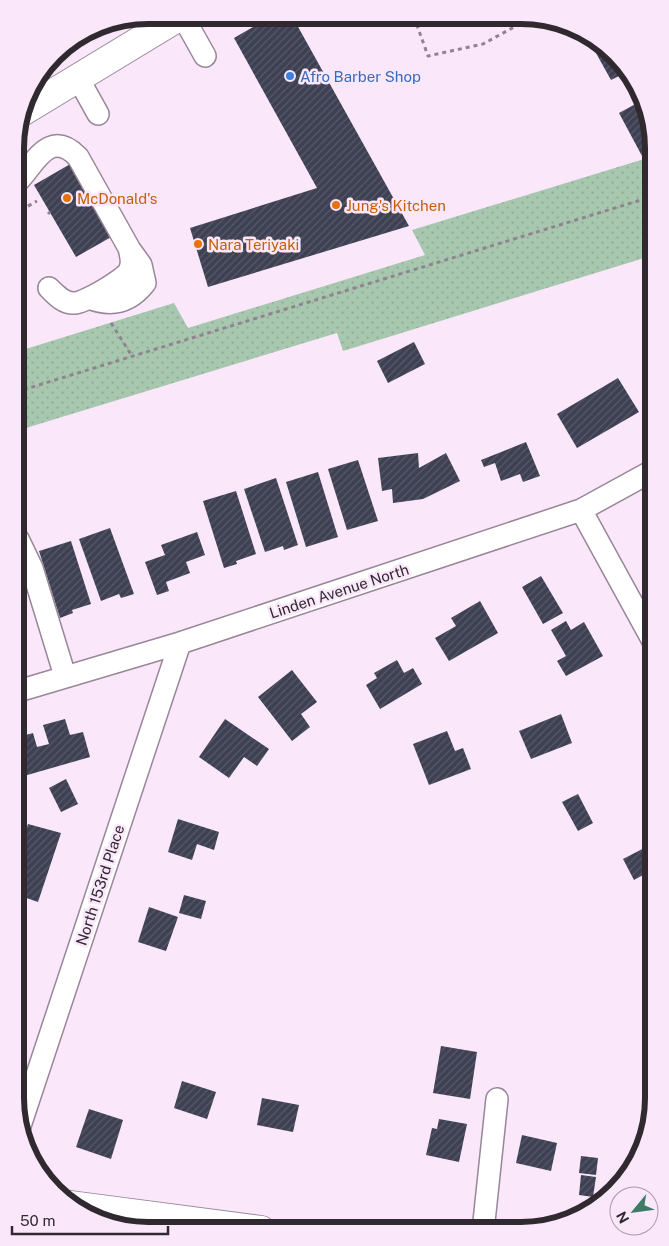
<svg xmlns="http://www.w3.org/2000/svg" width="669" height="1246" viewBox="0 0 669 1246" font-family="'Public Sans',sans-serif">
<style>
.green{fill:url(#green-dots)}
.building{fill:url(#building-hatch)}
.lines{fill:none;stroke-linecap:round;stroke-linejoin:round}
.minor-casing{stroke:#988798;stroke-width:24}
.major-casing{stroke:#988798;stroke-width:30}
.highway-casing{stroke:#988798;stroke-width:30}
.path{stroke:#918491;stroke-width:3;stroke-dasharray:4 4;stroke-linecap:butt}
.minor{stroke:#fff;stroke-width:21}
.major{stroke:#fff;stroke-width:28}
.highway{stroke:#fff;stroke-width:28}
.shop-dot{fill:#3f7fe0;stroke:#fae7fa;stroke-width:2}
.food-dot{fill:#e8710a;stroke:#fae7fa;stroke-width:2}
.labels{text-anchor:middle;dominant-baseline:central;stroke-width:5;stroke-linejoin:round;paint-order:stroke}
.shop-label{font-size:15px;fill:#366cbe;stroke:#fae7fa;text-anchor:start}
.food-label{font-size:15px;fill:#c56008;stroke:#fae7fa;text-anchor:start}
.street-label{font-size:15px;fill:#302930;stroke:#fae7fa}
.rim{fill:none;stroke:#302930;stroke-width:6}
</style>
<defs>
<pattern id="green-dots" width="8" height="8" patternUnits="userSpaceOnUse" patternTransform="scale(1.25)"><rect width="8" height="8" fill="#a7c7af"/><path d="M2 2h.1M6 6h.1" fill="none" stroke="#90ab97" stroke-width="1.8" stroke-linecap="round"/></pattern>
<pattern id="building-hatch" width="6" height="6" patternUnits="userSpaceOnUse" patternTransform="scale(1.25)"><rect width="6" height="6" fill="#3e4053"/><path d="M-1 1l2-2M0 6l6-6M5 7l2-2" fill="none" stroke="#585969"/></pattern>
</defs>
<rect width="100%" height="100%" fill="#fae7fa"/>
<path class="green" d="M654,156V218L651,219L654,229V255L343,351L337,333L16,431V352L174,303L188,328L425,255L412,230Z"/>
<path class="building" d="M272,16H292L409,226L208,287L190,228L317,188L234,38Z
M587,37L608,48L625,73L611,80Z
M643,100L647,105L654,150L642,156L619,113Z
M72,163L113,236L76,257L34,185Z
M414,342L425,364L388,383L377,361Z
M654,355V369L648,358Z
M618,378L639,412L577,448L557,414Z
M526,442L540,476L523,482L520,474L501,481L495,463L484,467L481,460Z
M418,453L419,468L446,453L460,481L423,499L393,503L392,489L382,491L378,458Z
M358,460L378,521L347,530L328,469Z
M318,472L338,537L306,547L286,482Z
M276,478L298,545L284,550L283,546L265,552L244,489Z
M236,491L256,554L236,561L237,564L224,568L203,501Z
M110,528L134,594L121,598L119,594L101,601L79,539Z
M197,532L205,555L186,562L190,573L166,582L169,591L157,595L145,562L165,555L161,545Z
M71,541L91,604L72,610L73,613L60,618L39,551Z
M541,576L563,613L543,624L522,587Z
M480,601L498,633L449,661L435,638L456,626L451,618Z
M16,602L25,627L16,631Z
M566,621L571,630L584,622L603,656L566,676L557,661L566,656L551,630Z
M397,660L404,673L413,668L422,684L380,709L366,685L377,678L374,673Z
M292,670L317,702L301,714L310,727L292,741L258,697Z
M561,714L572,743L531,759L519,731Z
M65,719L70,735L83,732L90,757L17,778L15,738L33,733L37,747L49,744L43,725Z
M225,719L269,749L257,766L244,757L229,778L199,757Z
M447,731L455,751L463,748L471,769L429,785L413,744Z
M66,779L78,804L61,812L49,788Z
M578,794L593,823L578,831L562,802Z
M178,819L219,832L214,850L197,844L192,860L168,852Z
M28,824L61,833L38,902L15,894V867Z
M654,843V869L634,880L623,859Z
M184,895L206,901L201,919L179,913Z
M149,907L178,917L166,951L138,942Z
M441,1046L477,1052L470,1099L433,1093Z
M182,1081L216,1092L207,1119L174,1108Z
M262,1098L299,1105L293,1132L257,1125Z
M89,1109L123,1120L111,1159L76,1147Z
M439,1119L467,1124L459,1162L426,1155L432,1128L437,1129Z
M522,1135L557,1143L551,1171L516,1163Z
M581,1156L598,1158L596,1175L579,1173Z
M581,1175L596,1177L593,1197L579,1195Z
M614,1176L627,1177L612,1190Z"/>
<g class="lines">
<g class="minor-casing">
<path id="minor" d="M182,15L205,56
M78,78L98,114
M16,183C33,168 48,126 78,157L129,248C131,257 133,263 129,271C125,279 84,303 75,303C64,304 56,295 49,288
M89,298C112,307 130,302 145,283L141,265L131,251
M581,510L654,643
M18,539L32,568L65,676
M15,692L180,643L581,510L654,470
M20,1126L180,643
M483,1231L497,1099"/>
</g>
<g class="major-casing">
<path id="major" d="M70,1205L261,1230"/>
</g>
<g class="highway-casing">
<path id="highway" d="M22,112L182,15"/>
</g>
<path class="path" d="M414,17L428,56L483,44L516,26L518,17
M21,210L37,201
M48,214L50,212
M111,323L132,356
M16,392L654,196"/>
<use href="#minor" class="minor"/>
<use href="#major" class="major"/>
<use href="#highway" class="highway"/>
</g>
<circle class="shop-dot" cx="290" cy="76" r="5"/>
<g class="food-dot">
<circle cx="67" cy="198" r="5"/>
<circle cx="336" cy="205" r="5"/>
<circle cx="198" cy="244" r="5"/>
</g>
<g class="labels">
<g class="shop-label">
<text x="300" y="76">Afro Barber Shop</text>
</g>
<g class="food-label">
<text x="77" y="198">McDonald's</text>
<text x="346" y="205">Jung's Kitchen</text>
<text x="208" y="244">Nara Teriyaki</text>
</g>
<g class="street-label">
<text transform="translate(339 591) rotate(-18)">Linden Avenue North</text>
<text transform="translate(100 885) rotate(-72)">North 153rd Place</text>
</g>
</g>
<path d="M0 0H669V1246H0ZM148 24H521A124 124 0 0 1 645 148V1098A124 124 0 0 1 521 1222H148A124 124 0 0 1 24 1098V148A124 124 0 0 1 148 24Z" fill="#fae7fa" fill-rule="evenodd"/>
<path class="rim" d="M148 24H521A124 124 0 0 1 645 148V1098A124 124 0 0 1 521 1222H148A124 124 0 0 1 24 1098V148A124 124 0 0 1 148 24Z"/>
<g transform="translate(634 1211) rotate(241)"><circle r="24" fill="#fae7fa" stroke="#a99ba9"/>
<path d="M0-4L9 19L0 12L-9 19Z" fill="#3f7c68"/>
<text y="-8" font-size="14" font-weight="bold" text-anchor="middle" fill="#302930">N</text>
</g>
<path d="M12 1226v8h156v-8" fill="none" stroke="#302930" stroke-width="2.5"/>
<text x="20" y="1226" font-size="15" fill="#302930" stroke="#fae7fa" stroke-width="4" paint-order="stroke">50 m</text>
</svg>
